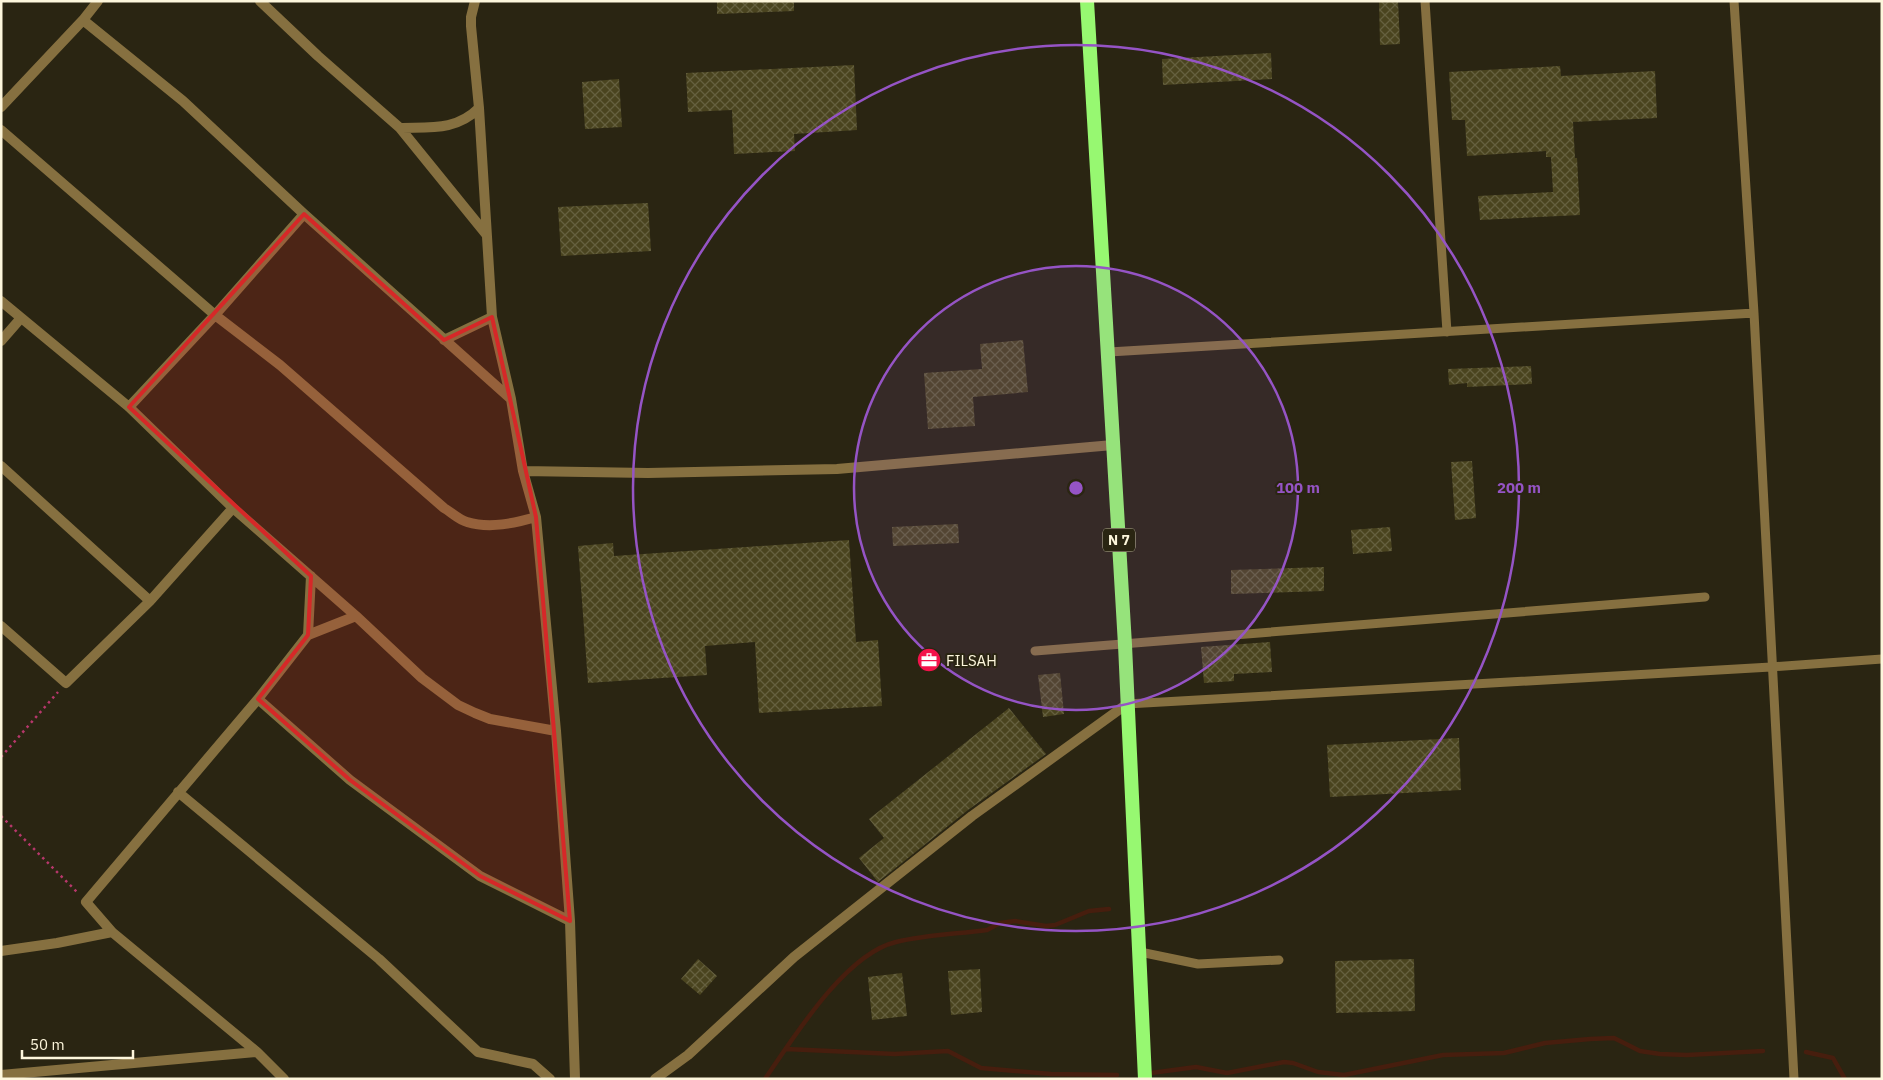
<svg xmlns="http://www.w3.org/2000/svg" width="1883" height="1080" viewBox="0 0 1883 1080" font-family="'IBM Plex Sans',sans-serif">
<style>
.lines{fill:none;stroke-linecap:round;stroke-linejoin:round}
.stream{stroke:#471e0e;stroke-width:4.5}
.building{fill:url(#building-cross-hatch)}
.path{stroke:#b7376b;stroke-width:2.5;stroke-dasharray:2.5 4;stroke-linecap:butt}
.service{stroke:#867040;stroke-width:9}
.minor{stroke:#867040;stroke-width:10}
.trunk{stroke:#97f871;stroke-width:14}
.marked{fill:#d62828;fill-opacity:0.2;stroke:#d62828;stroke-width:4;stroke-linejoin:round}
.ring{fill:none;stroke:#9554c5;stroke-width:2.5}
.labels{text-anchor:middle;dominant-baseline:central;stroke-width:4;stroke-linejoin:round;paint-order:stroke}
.shield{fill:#2a2512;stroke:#beb79f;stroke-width:1}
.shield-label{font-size:14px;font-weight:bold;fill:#fdf6dc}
.poi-label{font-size:15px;fill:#fdf6dc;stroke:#2a2512;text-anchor:start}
.centre{fill:#9554c5;stroke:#2a2512;stroke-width:2.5}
.ring-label{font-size:15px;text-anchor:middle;font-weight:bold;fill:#9554c5;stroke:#2a2512;stroke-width:4;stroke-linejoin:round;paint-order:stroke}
</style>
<defs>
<pattern id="building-cross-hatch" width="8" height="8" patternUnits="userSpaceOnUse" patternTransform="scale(1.25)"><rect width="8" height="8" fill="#4a441f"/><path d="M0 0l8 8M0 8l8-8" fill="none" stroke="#65603f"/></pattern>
</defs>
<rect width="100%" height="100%" fill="#2a2512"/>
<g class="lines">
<path class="stream" d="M786,1049L895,1054L948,1051L981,1068L1051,1074L1117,1075
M1806,1052L1833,1058L1845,1079
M1151,1073L1196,1067L1227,1073L1284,1062L1293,1063L1318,1072L1344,1075L1443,1055L1504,1053L1545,1043L1590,1039L1614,1038L1640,1051L1660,1054L1687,1055L1763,1051
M765,1079C794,1037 845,954 896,942C925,935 957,934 987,930L1000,923L1015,921L1046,926L1055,925L1089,911L1109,909"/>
</g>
<path class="building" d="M717,1H794V11L717,14Z
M1379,1H1398L1400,44L1380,45Z
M1271,53L1272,79L1163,85L1162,59Z
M854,65L857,130L794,134L795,151L734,154L732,110L688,112L686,73Z
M1560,66L1561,76L1655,71L1657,118L1573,122L1575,158H1577L1580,215L1480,220L1478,196L1553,192L1551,157H1546V151L1467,156L1465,120H1452L1449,72Z
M619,79L622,127L585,129L582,82Z
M648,203L651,251L561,256L558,207Z
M1023,340L1028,392L973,397L975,426L928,429L924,373L982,369L980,344Z
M1531,366L1532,384L1467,387V383L1449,385L1448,369Z
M1472,461L1476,518L1455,520L1451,462Z
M958,524L959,543L893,546L892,527Z
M1390,527L1392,551L1353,554L1351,530Z
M849,540L856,642L878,640L882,706L759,713L755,642L705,646L707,675L588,683L578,546L613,543L614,556Z
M1324,567V591L1231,594V570Z
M1270,642L1272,672L1234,674V681L1204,683L1201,647Z
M1060,673L1064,714L1043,717L1038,675Z
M1009,708L1046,754L968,810L878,882L859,858L884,838L869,819Z
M1459,738L1461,790L1330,797L1327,745Z
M698,959L717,976L700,995L681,979Z
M1414,959L1415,1011L1336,1013L1335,961Z
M980,969L982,1012L951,1015L948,971Z
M902,973L907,1016L872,1020L868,977Z"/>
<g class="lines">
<path class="path" d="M1,757L58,692
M1,816L78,893"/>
<path class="service" d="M1425,1L1447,332
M1734,1L1754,313L1794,1079
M1109,352L1754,313
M1035,651L1705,597
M1127,704L1771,667L1882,659
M1140,952L1198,964L1279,960"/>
<path class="minor" d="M260,1L318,56L400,128L486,234
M475,1L471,17V26L479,108L492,317L511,399L523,471L536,517L556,731L570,921L575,1079
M83,20L183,101L304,214L511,399
M1,107L83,20L98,1
M400,128C430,127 456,131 479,108
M1,130L215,315L280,365L444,508C451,512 459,520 467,522C490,529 515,523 536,517
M1,301L129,407L233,508L356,616L422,678L458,705L475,713L490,719L556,731
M444,340L492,317
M1,341L21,318
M129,407L215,315L304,214
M1,466L150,601
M523,471L648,473L837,469L1113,445
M1,626L66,683L150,601L233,508
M308,635L311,576
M258,699L350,780L480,876L570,921
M178,792L379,959L478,1052L533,1064L550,1079
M1,951L57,943L112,932
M1,1075L257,1052
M284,1079L257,1052L112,932L86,902L258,699L308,635L356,616
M655,1079L688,1055L794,957L972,816L1127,704"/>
<path class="trunk" d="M1087,1L1125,645L1145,1079"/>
</g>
<path class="marked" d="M304,214L444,340L492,317L536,517L570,921L480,876L350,780L258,699L308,635L311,576L129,407Z"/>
<circle cx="1076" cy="488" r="222" fill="#9554c5" fill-opacity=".12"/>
<g class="ring">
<circle cx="1076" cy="488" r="222"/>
<circle cx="1076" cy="488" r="443"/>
</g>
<defs>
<g id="office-disc" transform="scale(1.25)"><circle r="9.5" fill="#f3124a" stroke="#2a2512"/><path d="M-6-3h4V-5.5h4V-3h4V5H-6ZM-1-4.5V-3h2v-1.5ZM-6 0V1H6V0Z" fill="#fff"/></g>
</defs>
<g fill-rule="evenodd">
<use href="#office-disc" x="929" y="660"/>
</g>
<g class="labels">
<rect class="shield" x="1103" y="528.5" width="32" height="23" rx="4"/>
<g class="shield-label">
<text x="1119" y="540">N 7</text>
</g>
<g class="poi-label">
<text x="946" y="660">FILSAH</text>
</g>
</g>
<circle cx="1076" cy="488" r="8" class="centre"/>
<g class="ring-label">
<text x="1298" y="493">100 m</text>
<text x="1519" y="493">200 m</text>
</g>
<rect width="1883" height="1080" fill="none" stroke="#fdf6dc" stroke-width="5"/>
<path d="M22 1050v8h111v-8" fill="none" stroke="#fdf6dc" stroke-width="2.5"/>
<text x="30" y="1050" font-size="15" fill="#fdf6dc" stroke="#2a2512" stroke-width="4" paint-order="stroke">50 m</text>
</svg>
